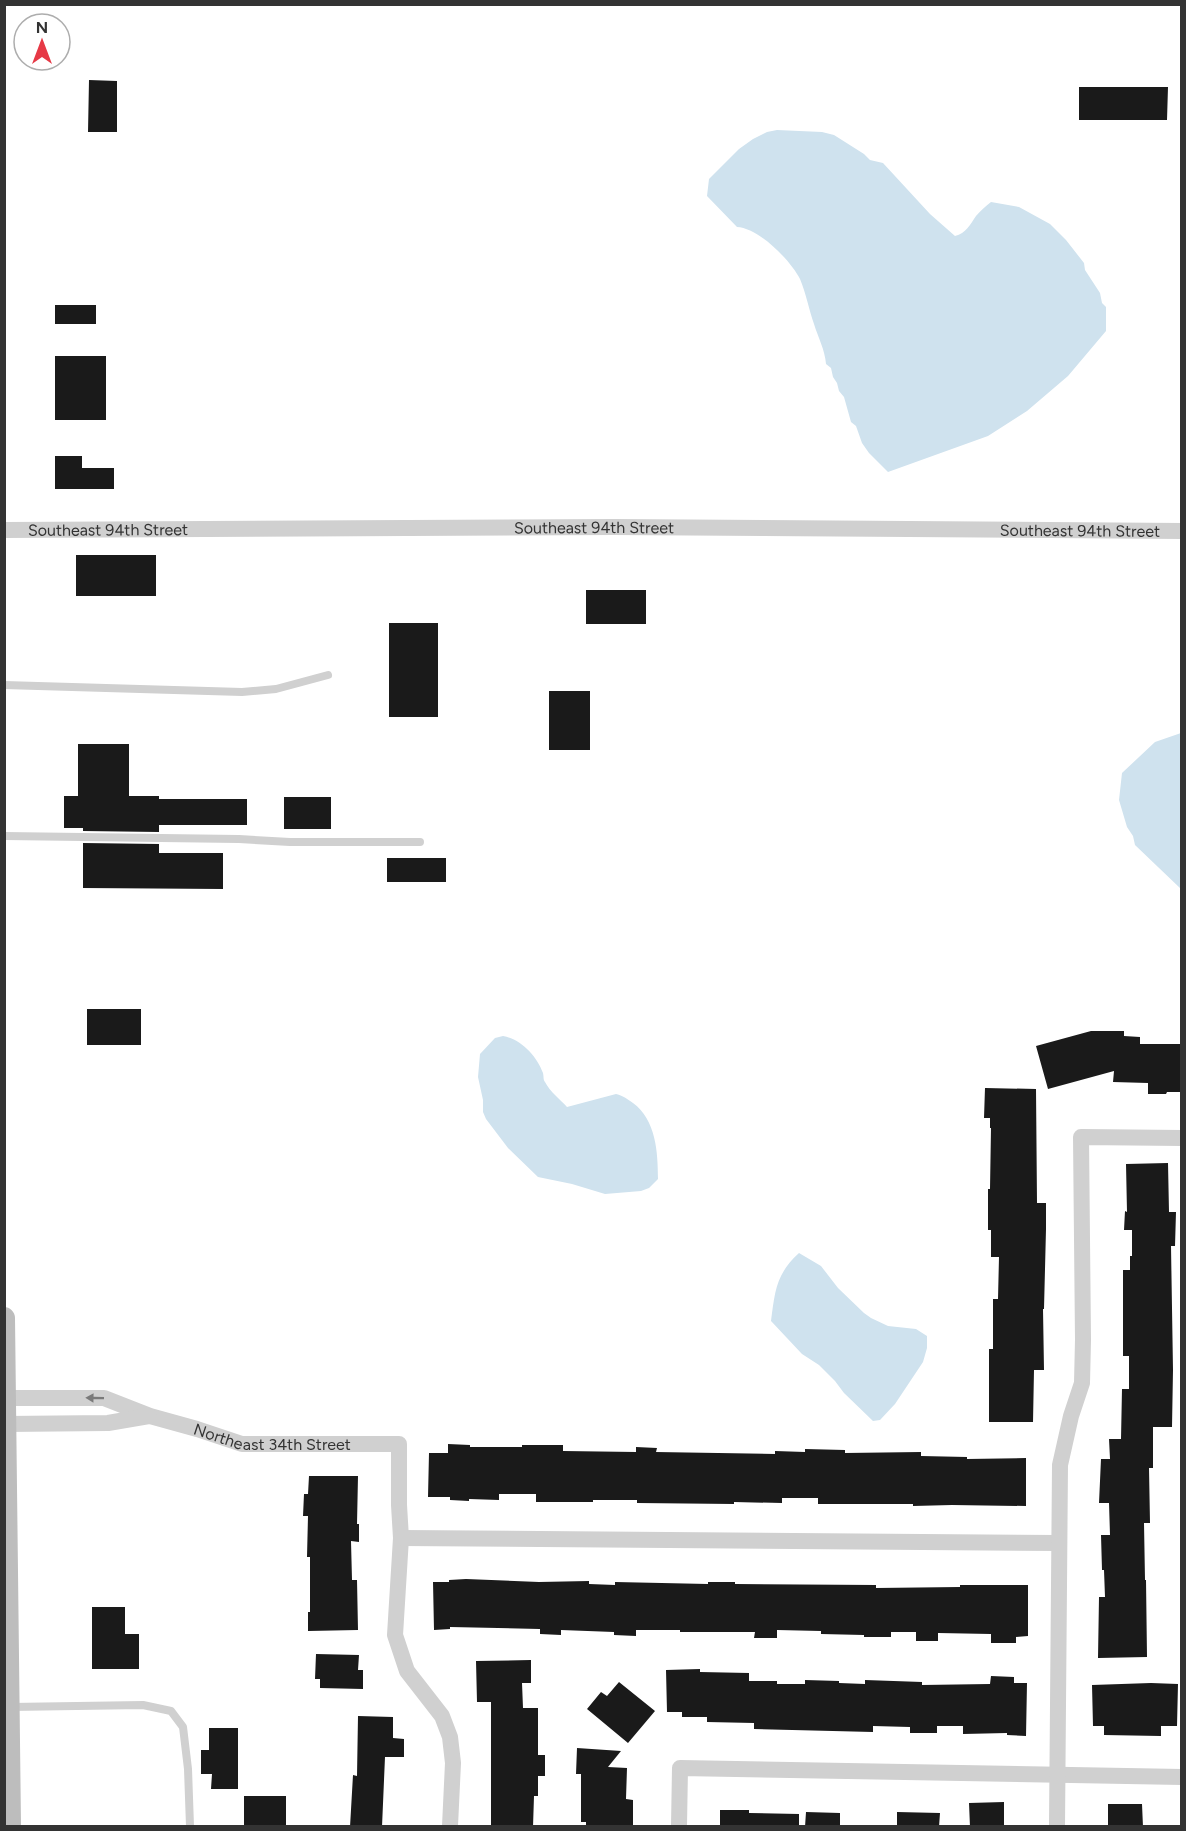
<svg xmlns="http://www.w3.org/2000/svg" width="1186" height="1831" viewBox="0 0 1186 1831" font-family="Figtree,sans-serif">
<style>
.water{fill:#cfe2ee}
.building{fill:#1a1a1a}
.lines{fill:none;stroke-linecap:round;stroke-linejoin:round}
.service{stroke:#d0d0d0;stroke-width:8}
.minor{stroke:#d0d0d0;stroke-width:16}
.secondary{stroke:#bdbdbd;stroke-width:22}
.oneway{fill:#7a7a7a}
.labels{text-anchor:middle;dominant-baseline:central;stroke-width:6;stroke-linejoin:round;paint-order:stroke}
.street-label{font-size:16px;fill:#333;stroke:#fff}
</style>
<rect width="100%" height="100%" fill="#fff"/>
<path class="water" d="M777,130L822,132L834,135L864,154L870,160L883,163L930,214L955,236C966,233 970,225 976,216C980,211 985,207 991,202L1019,207L1050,224L1066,240L1084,263L1085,270L1100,293L1102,303L1106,307V331L1068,376L1027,411L988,436L888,472L869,453L862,443L856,426L851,422L844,397L839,391L837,383L833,377L831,368L826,364C825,350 818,337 814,324C809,310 806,293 800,279C791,261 759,228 737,227L707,196L709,179L739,149L753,139L767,132Z
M1181,733H1182L1181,889L1135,845L1133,836L1127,827L1119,800L1122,773L1155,742Z
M503,1036C521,1039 537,1056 543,1073C544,1078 543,1079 545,1082C550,1092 560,1099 567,1107L616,1094C624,1096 627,1099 633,1103C656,1120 658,1152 658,1179L649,1188L641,1191L605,1194L572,1184L538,1177L508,1148L486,1119L483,1112V1100L478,1077L480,1054L495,1038Z
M799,1253L821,1266L838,1288L864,1313L871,1318L888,1326L916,1329L927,1336V1348L923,1362L895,1404L880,1420L873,1421L844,1393L835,1381L819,1365L802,1354L771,1321C775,1291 776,1274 799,1253Z"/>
<path class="building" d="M89,80L117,81V132H88Z
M1079,87H1168L1167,120H1079Z
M55,305H96V324H55Z
M55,356H106V420H55Z
M55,456H82V468H114V489H55Z
M76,555H156V596H76Z
M586,590H646V624H586Z
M389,623H438V717H389Z
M549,691H590V750H549Z
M78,744H129V796H159V799H247V825H159V832L83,831V828H64V796H78Z
M284,797H331V829H284Z
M83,843L159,844V853H223V889L83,888Z
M387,858H446V882H387Z
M87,1009H141V1045H87Z
M1091,1031H1124V1036L1140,1037V1044H1182V1092H1167L1166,1094H1148V1083L1113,1082L1114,1071L1048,1089L1036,1046Z
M985,1088L1036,1089L1037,1203H1046V1229L1044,1309H1043L1044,1370H1034L1033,1422H989V1349H993V1299H998L999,1257H991V1230H988V1189H990L991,1128H990V1118H984Z
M1168,1163L1169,1212H1176L1175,1246H1171L1173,1370L1172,1427H1153V1468H1149L1150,1523H1144L1145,1580H1146L1147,1657L1098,1658L1099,1597H1105L1104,1570H1102L1101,1535H1110L1109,1503H1099L1101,1459H1110L1109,1439H1121L1122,1389H1129V1356H1123V1270H1130V1256H1132V1230H1124L1125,1211L1127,1212L1126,1164Z
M448,1444L470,1445V1447H522V1445H563V1451L636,1452V1447L657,1448L656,1452L775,1454V1451L805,1452V1449L845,1450V1453L921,1452V1456L967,1457V1459L1026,1458V1506L952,1505L913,1506V1504H818V1498H782V1503L734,1502V1504L637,1503V1500H593V1502H536V1494H499V1500L469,1499V1501L450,1500V1497H428L429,1453H448Z
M309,1476H358L357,1524H359V1542L351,1541L352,1580H357L358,1630L308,1631V1612H310V1557H307L308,1516H303L304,1494H308Z
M466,1579L539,1582L589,1581V1584L615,1585V1582L708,1584V1582H735V1584L876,1585V1588L960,1587V1585H1028V1636L1016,1637V1643H991V1634L938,1633V1641H916V1632H891V1637H864V1635L821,1634V1631L777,1630V1638H754L755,1632H680V1630H636V1636L614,1635V1632L561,1630V1635L540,1634V1629L450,1627V1629L434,1630L433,1582H449V1580Z
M92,1607H125V1634H139V1669H92Z
M316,1654L359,1655L358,1670H363V1689L320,1688V1679H315Z
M531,1660V1683H522L523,1708H538V1755H545V1776H538V1796H534L533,1827H491V1702H477L476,1661Z
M700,1669V1672L749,1673V1681H777V1684H805V1680L839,1681V1683L865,1684V1680L922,1682V1685L990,1684L991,1676L1014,1677V1683H1027L1026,1736L1007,1735V1733L963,1734V1726H937V1733H910V1727L873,1726V1732L754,1729V1723L707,1722V1717H682V1712H667L666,1670Z
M619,1682L655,1711L628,1743L587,1709L601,1692L607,1696Z
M1151,1683L1178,1684L1177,1726H1161V1736L1104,1735V1726H1093L1092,1685Z
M358,1716L393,1717V1738L404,1739V1757H385L382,1827H350L353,1775L357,1776Z
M209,1728H238V1789H211L212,1774H201V1750H209Z
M577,1748L621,1751L608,1767L627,1768L626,1799L633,1800V1827H586V1822H581V1774H576Z
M244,1796H286V1825H244Z
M1004,1802V1827H970L969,1803Z
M1108,1804H1142L1143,1827H1108Z
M720,1810H749V1813L799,1814V1827H720Z
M806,1812L840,1813V1827H805Z
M897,1812L940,1813L939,1827H897Z"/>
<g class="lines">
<path class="service" d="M4,685L242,692L276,689L328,675
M4,836L239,839L290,842H420
M10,1707L143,1705L171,1711L183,1727L188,1769L190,1826"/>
<g class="minor">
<path id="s1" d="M4,530L614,527L1182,531"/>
<path id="s2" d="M5,1398H104L150,1416L197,1429L242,1444H399V1505L401,1538L395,1635L407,1671L442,1716L450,1737L453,1763L450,1826"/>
<path d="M6,1424L108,1423L149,1416"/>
<path d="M401,1538L1058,1543"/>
<path d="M679,1826L680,1768L1182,1777"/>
<path d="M1057,1826L1060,1465L1071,1416L1082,1383L1083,1340L1081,1137L1182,1138"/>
</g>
<path class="secondary" d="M4,1318L10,1826"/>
</g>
<defs><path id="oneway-solid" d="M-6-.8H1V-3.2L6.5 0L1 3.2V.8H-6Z" transform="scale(1.5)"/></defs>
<use class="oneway" href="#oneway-solid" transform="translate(95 1398) rotate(-179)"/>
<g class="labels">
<g class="street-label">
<text stroke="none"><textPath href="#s1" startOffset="590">Southeast 94th Street</textPath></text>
<text stroke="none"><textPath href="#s1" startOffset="104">Southeast 94th Street</textPath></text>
<text stroke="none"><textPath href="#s1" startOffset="1076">Southeast 94th Street</textPath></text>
<text stroke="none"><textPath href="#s2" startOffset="274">Northeast 34th Street</textPath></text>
</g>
</g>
<rect width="1186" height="1831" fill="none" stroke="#333333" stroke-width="12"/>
<g transform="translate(42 42)"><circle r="28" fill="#ffffff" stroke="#adadad" stroke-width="1.5"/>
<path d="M0-4.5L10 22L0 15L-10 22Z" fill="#e63946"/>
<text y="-9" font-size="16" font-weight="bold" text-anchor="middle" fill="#333333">N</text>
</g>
</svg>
